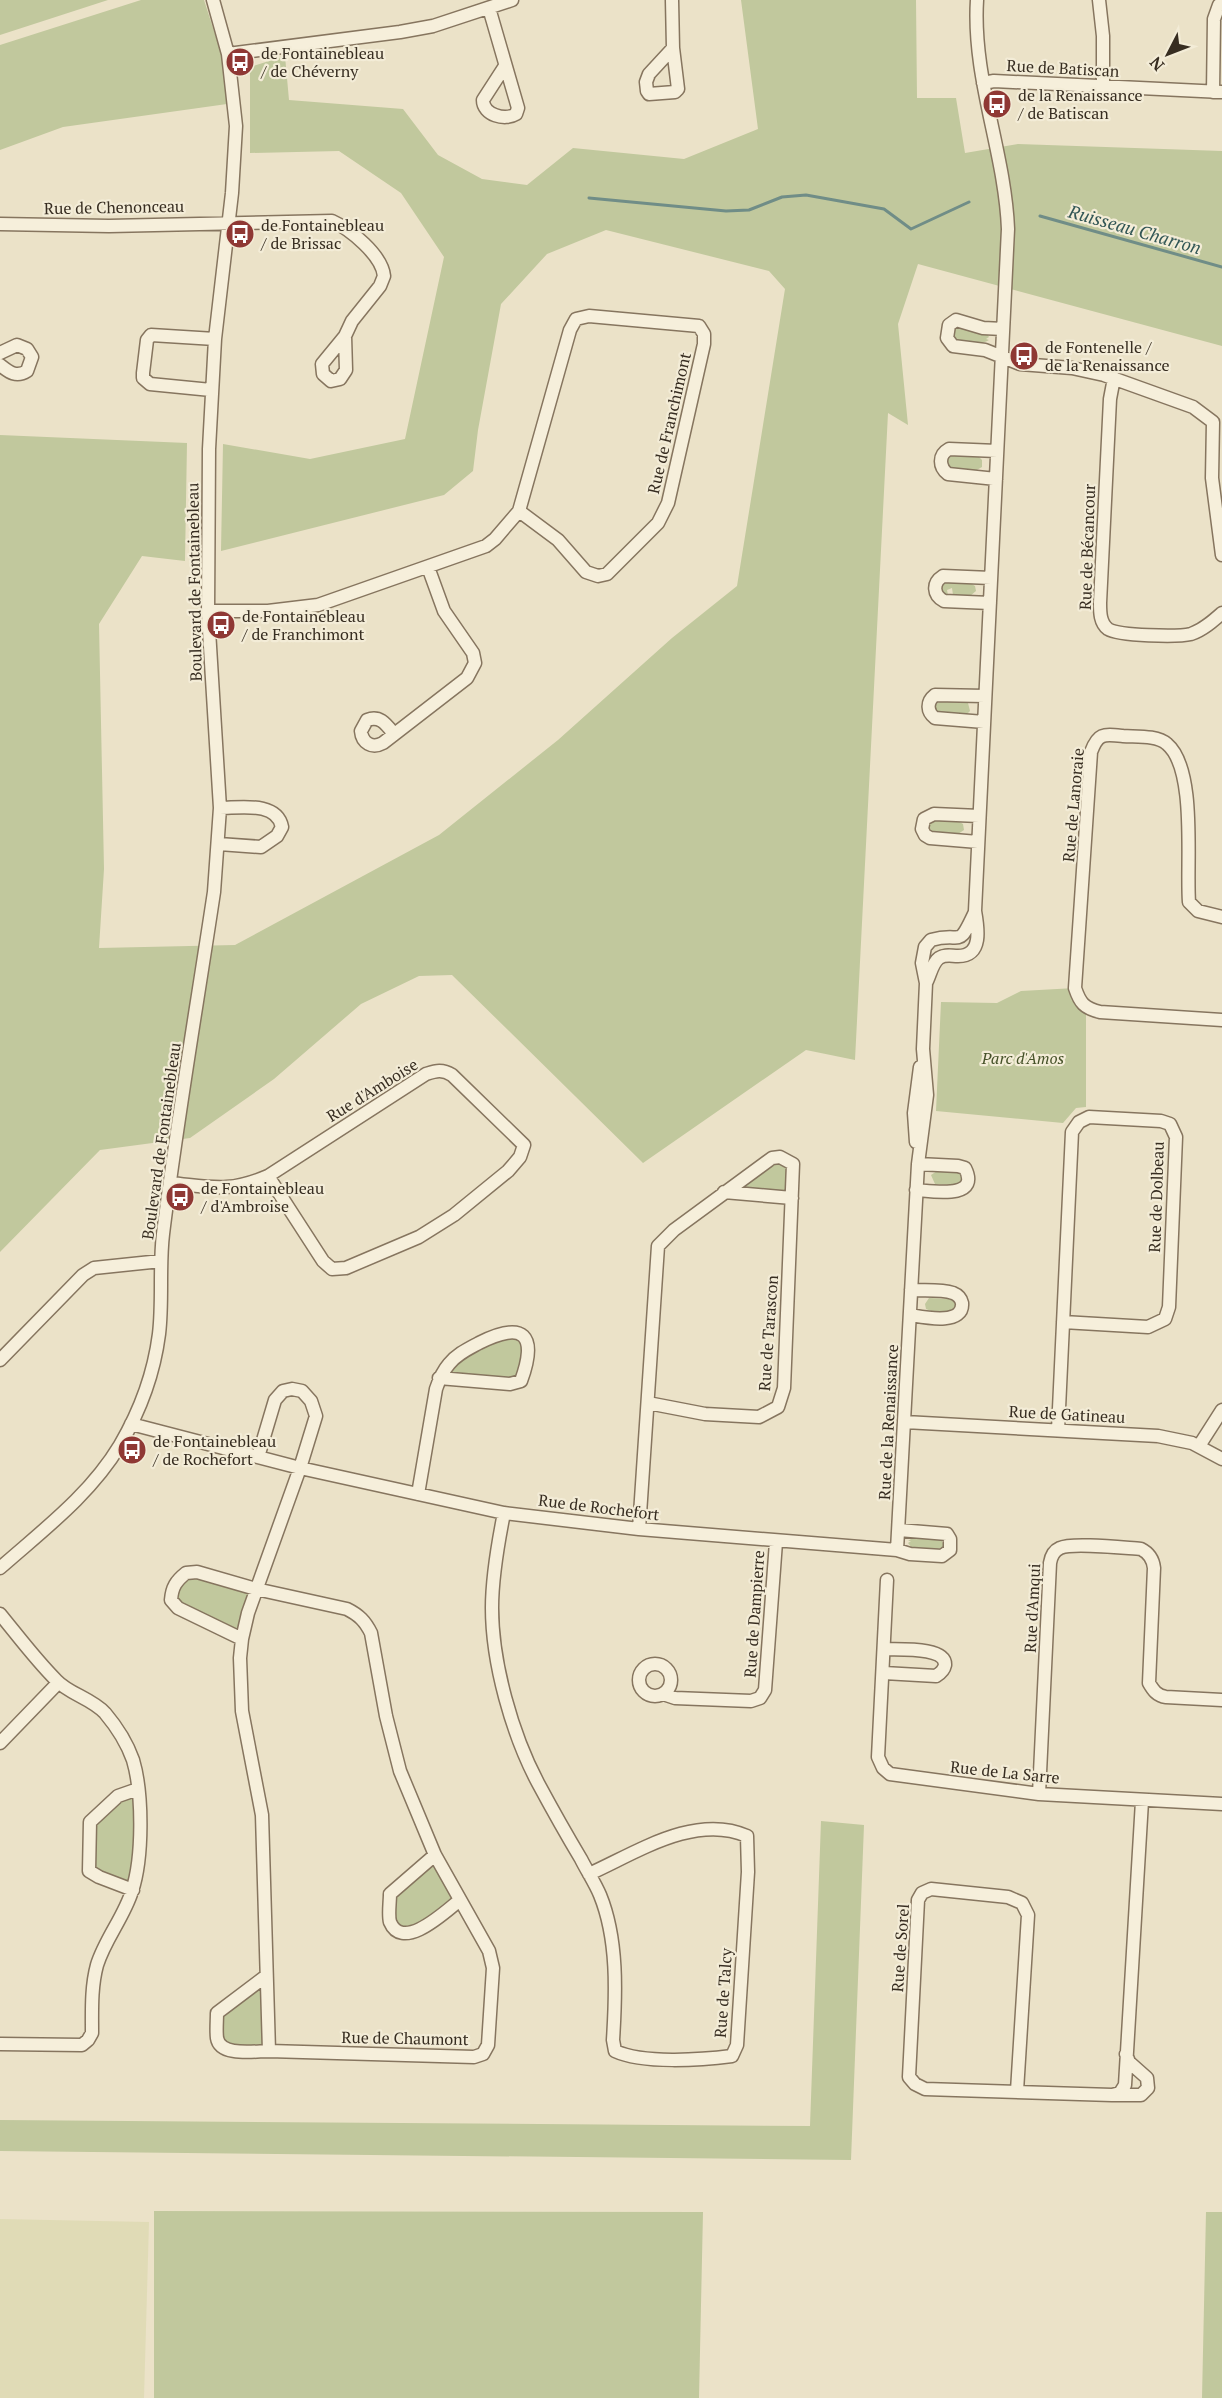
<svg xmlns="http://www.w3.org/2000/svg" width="1222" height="2398" viewBox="0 0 1222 2398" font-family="'PT Serif',serif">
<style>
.farmland{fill:#e0dbb6}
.green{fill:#c1c89d}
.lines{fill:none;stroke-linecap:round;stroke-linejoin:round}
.stream{stroke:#708d87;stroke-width:3}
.minor-casing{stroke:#86755f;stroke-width:15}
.minor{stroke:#f6efdb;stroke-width:12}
.labels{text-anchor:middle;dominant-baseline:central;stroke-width:4.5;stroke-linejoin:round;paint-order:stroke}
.poi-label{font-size:16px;fill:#372d21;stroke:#f3ecd7;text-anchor:start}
.street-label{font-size:16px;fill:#372d21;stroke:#f3ecd7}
.park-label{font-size:16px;font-style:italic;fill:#465229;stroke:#f3ecd7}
.water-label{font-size:18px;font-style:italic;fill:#325655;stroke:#f3ecd7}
</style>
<rect width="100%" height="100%" fill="#ebe2c8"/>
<path class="farmland" d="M0,2219L149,2222L144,2398H0Z"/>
<path class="green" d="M0,0H108L0,35Z
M141,0H204L222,56L227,104L63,127L0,150V45Z
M741,0H916L917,98H956L965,153L1018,144L1222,151V346L918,264L898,324L908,425L888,413L855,1060L806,1050L643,1163L452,975L419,976L361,1004L274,1079L190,1138L100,1150L0,1252V435L187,443L185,561L142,556L99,624L104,869L99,948L235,945L439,835L558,740L672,638L737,586L785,289L769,271L606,230L547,254L501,304L478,430L473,471L444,495L221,551L223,444L310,459L405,439L444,257L401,193L339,151L250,153V67L285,56L289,100L403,109L438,155L482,179L527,185L573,148L684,159L758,129Z
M958,326L987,334L989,337L986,339L989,340C980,346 960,344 953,335L954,329Z
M953,454L978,456L982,460V467L975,471L950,468L947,461Z
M947,582L970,583L975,586L976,591L970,596L953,595L952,588L947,590L948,595H945L941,587Z
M943,700L968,703L970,711L966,715L937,712L935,705Z
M935,820L958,821L963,824L964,830L958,834L934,833L928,827L930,822Z
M1075,988L1086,1008V1107L1076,1108L1063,1123L936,1111L941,1002L997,1003L1021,991Z
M772,1158L793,1164L792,1198L724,1192Z
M937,1171L958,1172L962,1176L961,1182L954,1185L935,1184L931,1175Z
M929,1298L950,1299L955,1302L956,1306C950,1315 934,1313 926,1309L925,1304Z
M513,1331L528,1344L521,1381L439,1378L448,1365Z
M914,1537L941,1539L944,1546L938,1549L912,1548L908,1543L911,1541H908Z
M186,1573L256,1589L242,1639L178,1608L172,1589Z
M138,1789L133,1890L89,1871L90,1822Z
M821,1821L864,1825L851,2160L0,2151V2120L810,2126Z
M435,1855L460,1900L420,1931L396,1929L390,1894Z
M266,1976L269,2051L221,2046L217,2013Z
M154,2211L703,2212L699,2398H154Z
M1206,2212H1222V2398H1202Z"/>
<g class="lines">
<path class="stream" d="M589,198L726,211L749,210L782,197L806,195L884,209L911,229L969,202
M1040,216L1222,267"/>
<g class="minor-casing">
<path id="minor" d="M672,0L673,48L678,89L675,92L649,94L647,91L646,82L649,74L673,48
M1099,0L1103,36V87
M489,8L518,108L516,114C505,121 483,115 483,100L505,66
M228,54L400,32L433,26L512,0
M983,83L994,81L1222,92
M1213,92L1214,19L1219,5L1222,4
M0,224L109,226L332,221C350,229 382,255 384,276L380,286L352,321L345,336L322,364L323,374L331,381L340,379L346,370L345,336
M1003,329L983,328L956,320L949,325L947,338L953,346L985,350L1020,364L1072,368L1104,375L1193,407L1213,422L1212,478L1222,555
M0,353L17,345L27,349L32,357L27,371C16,378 9,372 0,365
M1114,378L1110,399L1100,603C1100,612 1100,623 1108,629C1119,636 1178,637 1191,634C1203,630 1213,621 1222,613
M211,390L150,384L143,378V373L147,340L151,335L215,339
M996,479L948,474C939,467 938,455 949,449L997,451
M990,603L944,601C933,595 932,583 943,576L991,578
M208,611H268L318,605L486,546L495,539L519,511L570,330L576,319L589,316L699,326L704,334V344L668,503L658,523L607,574L598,576L586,572L558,540L519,511
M984,722L935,718C927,712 926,702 935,695L985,696
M394,734C386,724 380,715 367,720L361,731C362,743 372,749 383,743L467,678L475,663L473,653L444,611L428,567
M978,842L930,838L925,835L922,829L924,819L934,814L979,816
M219,844L261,847L277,836L282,827C277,801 240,808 220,808
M1222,917L1198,911L1189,902C1186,865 1197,769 1167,744C1157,735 1136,737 1123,736C1103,734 1098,733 1091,752L1075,988C1080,1003 1084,1008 1100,1012L1222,1020
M926,983C930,976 932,963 939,958C945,954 951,956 958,956C983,956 978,928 975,911L1008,229C1005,152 972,78 977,0
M916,1142L914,1113L920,1067
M170,1183C212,1187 228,1193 268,1176L426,1074C436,1071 442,1069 452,1075L524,1145L520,1157L508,1171L454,1215L419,1237L346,1268L332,1269L323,1261L268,1176
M916,1190C932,1191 981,1200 965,1168L958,1166L918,1164
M724,1192L792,1198
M910,1315C923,1317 964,1326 962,1303C961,1298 958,1295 953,1293C941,1289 924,1291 911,1290
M0,1360L83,1275L94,1268L161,1261
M905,1422L1158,1436L1192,1443L1222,1459
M131,1424L300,1468L504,1513L639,1529L897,1550L910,1554L942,1556L950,1550V1539L947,1534L899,1530
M1058,1430L1072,1132L1079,1122L1089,1117L1161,1121L1170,1124L1176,1137L1169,1307L1165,1319L1148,1327L1063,1322
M1199,1446L1222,1410
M418,1494L436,1389C439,1380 442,1372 449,1364C457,1354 468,1349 479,1343C524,1320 538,1335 521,1381L510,1384L439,1378
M504,1513C498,1543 492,1576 492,1608C492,1663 512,1734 538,1783C552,1809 566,1834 581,1859C587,1871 595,1883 600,1895C618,1939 616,1993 613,2040L615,2051C643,2064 701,2060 732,2056L737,2045L748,1872L747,1836C695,1813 636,1853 589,1874
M639,1529L658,1246L674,1230L772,1158L780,1157L793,1164L784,1388L778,1407L759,1417L705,1414L648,1403
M897,1550L918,1164L927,1095L923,1049L926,983L922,963L925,947L931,940C963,931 957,951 975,912
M0,1568C43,1530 90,1495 120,1445C140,1411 154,1373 159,1334C163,1301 159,1267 163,1234C177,1120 197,1005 214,892L220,808L208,614L209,449L215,339L232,193L236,126L228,54L213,0
M887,1580L878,1757L883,1768L890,1774L1039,1794L1222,1804
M0,1614C18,1636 36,1660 56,1680C69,1694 91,1698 105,1713C116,1726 127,1743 133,1760C143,1794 143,1858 132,1891C124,1917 105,1939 97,1965C91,1987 92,2011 92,2033L88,2040L82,2045L0,2044
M242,1639L178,1608L171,1600C172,1587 176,1581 186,1573L197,1572L256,1589L347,1609C359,1615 365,1621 371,1633L386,1716L400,1771L435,1855L489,1951L493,1968L488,2045L483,2054L474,2057L269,2051L262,1815L242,1711L240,1658L242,1639L248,1613L300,1468L316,1416L311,1401L302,1391L292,1389L283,1391L275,1400L258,1457
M639 1680a16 16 0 1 1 32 0a16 16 0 1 1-32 0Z
M884,1673L936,1676C941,1673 944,1670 945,1665C946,1646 897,1650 884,1649
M663,1694L675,1698L751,1701L760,1698L765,1690L776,1542
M0,1743L58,1683
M1039,1794L1050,1563C1051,1557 1053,1551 1060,1548C1072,1542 1125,1548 1141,1549C1149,1553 1153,1559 1154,1568L1149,1683C1153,1690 1157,1696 1166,1697L1222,1700
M435,1855L390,1894C390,1902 388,1915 390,1922C403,1953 447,1910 460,1900
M133,1890L99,1877L89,1871L90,1822L118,1796L138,1789
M266,1976L217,2013C217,2021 216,2030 217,2038C220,2057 255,2051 269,2051
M1017,2091L1028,1915L1022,1903L1008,1897L931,1889L922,1893L918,1900L909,2077L915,2084L925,2089L1112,2095L1120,2093L1125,2085L1142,1801
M1113,2095H1141L1148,2088L1147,2078L1129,2062L1126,2054"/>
</g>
<use href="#minor" class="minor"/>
</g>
<defs>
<g id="bus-disc" transform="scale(1.5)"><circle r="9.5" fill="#8f3834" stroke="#f3ecd7"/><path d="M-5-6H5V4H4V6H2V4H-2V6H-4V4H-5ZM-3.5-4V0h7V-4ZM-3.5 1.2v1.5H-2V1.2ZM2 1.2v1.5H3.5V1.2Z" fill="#fff"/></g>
</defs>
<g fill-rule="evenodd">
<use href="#bus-disc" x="240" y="62"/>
<use href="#bus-disc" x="997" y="104"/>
<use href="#bus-disc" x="240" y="234"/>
<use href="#bus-disc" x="1024" y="356"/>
<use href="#bus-disc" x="221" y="625"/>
<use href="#bus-disc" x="180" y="1197"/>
<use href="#bus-disc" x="132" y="1450"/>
</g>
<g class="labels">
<g class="poi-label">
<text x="261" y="53">de Fontainebleau<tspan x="261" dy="18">/ de Chéverny</tspan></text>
<text x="1018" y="95">de la Renaissance<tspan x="1018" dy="18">/ de Batiscan</tspan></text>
<text x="261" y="225">de Fontainebleau<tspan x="261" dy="18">/ de Brissac</tspan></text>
<text x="1045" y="347">de Fontenelle /<tspan x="1045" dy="18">de la Renaissance</tspan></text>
<text x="242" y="616">de Fontainebleau<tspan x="242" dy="18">/ de Franchimont</tspan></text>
<text x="201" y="1188">de Fontainebleau<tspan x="201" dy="18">/ d'Ambroise</tspan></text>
<text x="153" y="1441">de Fontainebleau<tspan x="153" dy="18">/ de Rochefort</tspan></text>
</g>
<g class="street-label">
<text transform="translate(1063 68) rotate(3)">Rue de Batiscan</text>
<text transform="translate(114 207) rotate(-1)">Rue de Chenonceau</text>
<text transform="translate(669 423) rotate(-77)">Rue de Franchimont</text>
<text transform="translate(1087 547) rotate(-88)">Rue de Bécancour</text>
<text transform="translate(194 582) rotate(-91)">Boulevard de Fontainebleau</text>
<text transform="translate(1073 805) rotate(-85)">Rue de Lanoraie</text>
<text transform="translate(372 1090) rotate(-32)">Rue d'Amboise</text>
<text transform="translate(161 1141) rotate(-82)">Boulevard de Fontainebleau</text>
<text transform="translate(1156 1197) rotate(-88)">Rue de Dolbeau</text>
<text transform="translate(768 1333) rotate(-86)">Rue de Tarascon</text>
<text transform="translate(1067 1414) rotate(3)">Rue de Gatineau</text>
<text transform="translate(888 1422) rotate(-87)">Rue de la Renaissance</text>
<text transform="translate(599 1507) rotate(7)">Rue de Rochefort</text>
<text transform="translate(1032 1608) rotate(-87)">Rue d'Amqui</text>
<text transform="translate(754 1614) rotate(-86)">Rue de Dampierre</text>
<text transform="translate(1005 1772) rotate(6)">Rue de La Sarre</text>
<text transform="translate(900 1948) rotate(-86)">Rue de Sorel</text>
<text transform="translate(723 1993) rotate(-86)">Rue de Talcy</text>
<text transform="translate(405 2038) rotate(1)">Rue de Chaumont</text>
</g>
<g class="park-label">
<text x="1023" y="1058">Parc d'Amos</text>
</g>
<g class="water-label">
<text transform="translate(1135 229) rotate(16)">Ruisseau Charron</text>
</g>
</g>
<g transform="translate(1168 54) rotate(228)" stroke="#f3ecd7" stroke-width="4.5" paint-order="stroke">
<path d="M0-4.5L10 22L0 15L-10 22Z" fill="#372d21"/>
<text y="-9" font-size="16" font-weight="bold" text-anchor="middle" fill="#372d21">N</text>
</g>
</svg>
